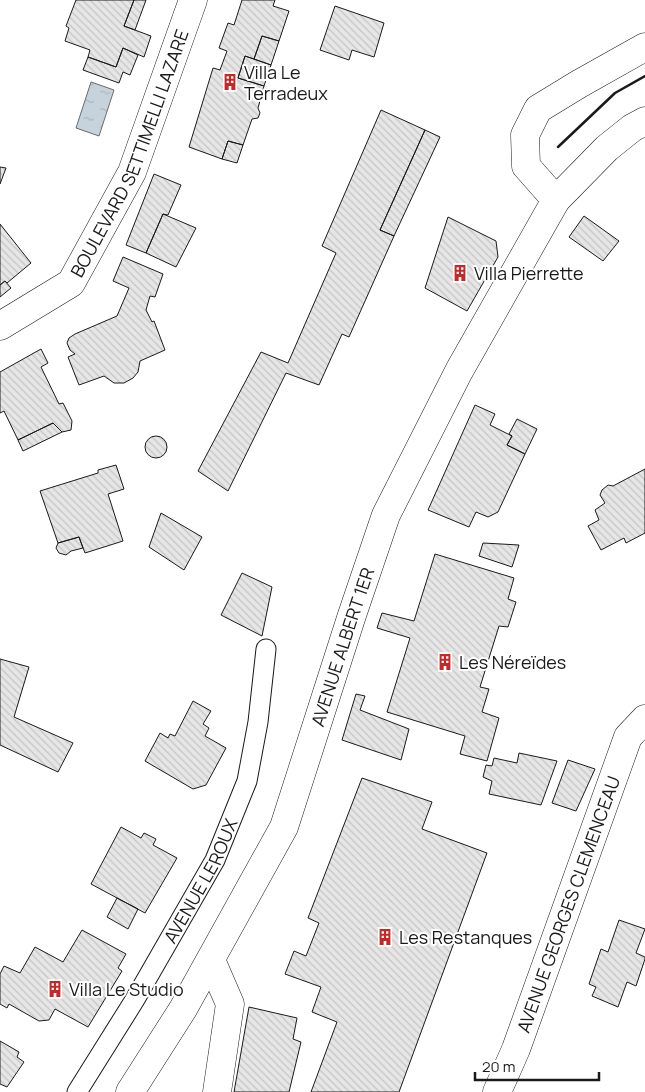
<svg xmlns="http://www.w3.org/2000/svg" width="645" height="1092" viewBox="0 0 645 1092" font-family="Manrope,sans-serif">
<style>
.water{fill:url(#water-ripples);stroke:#6a6a6a}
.building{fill:url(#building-back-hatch);stroke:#1a1a1a}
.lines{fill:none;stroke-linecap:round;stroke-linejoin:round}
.service-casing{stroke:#1a1a1a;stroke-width:21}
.minor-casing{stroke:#1a1a1a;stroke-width:29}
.tertiary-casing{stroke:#1a1a1a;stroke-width:29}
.secondary-casing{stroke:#1a1a1a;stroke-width:29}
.service{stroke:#fff;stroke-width:19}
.minor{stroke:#fff;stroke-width:28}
.tertiary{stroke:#fff;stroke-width:28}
.secondary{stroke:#fff;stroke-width:28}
.wall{stroke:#1a1a1a;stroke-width:2.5}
.labels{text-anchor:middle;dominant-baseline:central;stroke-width:4;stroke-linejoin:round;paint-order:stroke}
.poi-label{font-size:18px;fill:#1a1a1a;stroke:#fff;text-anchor:start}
.street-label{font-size:18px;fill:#1a1a1a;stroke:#fff}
</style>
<defs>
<pattern id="water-ripples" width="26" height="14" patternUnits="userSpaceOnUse" patternTransform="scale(1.25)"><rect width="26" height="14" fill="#c6d2dc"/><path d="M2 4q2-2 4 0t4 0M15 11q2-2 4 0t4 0" fill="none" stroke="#aab4bc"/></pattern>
<pattern id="building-back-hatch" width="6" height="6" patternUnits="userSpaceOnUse" patternTransform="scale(1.25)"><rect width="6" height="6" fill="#e6e6e6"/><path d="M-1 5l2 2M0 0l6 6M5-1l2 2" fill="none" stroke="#c5c5c5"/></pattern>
</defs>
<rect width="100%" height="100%" fill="#fff"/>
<path class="water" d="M91,82L114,90L99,136L76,128Z"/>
<path class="building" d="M76,0H134L124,26L151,36L144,57L123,48L116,67L88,57L90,50L65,41L69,28L66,26Z
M134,0H146L135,30L124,26Z
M242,0H275L273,6L289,11L279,41L262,36L254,59L245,56L238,78L264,86L258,108L260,113L258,118L252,119L243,145L228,141L222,159L189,147L213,68L220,70L227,51L219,48L228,23L234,25Z
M335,6L384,23L374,57L352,50L349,60L320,50Z
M262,36L279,41L271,65L254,59Z
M123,48L138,55L130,75L123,72L119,83L83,70L88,57L116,67Z
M245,56L271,65L264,86L238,78Z
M381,110L425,130L380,230L394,236L349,337L342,334L319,385L286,373L228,491L198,471L261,352L288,363L336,253L322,246Z
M425,130L440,137L394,236L380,230Z
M228,141L243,145L237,163L222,159Z
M0,167L6,168L0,184Z
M154,174L181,185L168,215L163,214L146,253L126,245Z
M163,214L196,228L176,267L146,253Z
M584,216L619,241L603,261L569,237Z
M448,217L496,241L498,257L467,311L425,288Z
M0,224L31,263L7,283L5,281L0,285Z
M123,257L163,274L155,297L150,296L146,310L152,322L154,321L165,350L140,361L138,372L133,378L124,383H114L104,376L79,385L68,357L75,354L70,350L67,343L69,338L75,334L117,316L129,288L113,281Z
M5,281L11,288L0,297V285Z
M41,349L48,363L41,367L59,404L63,403L72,421L71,430L62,432L53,423L18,440L4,411L0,413V372Z
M475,405L495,414L490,425L512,436L507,445L525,454L498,512L488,517L476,512L469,527L428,510Z
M517,419L537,429L525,454L507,445L512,436L509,434Z
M53,423L62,432L23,451L18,440Z
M145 447a11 11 0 1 1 22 0a11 11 0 1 1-22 0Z
M116,465L124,489L108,494L123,541L85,553L79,537L58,543L40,491L98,473V470Z
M645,469V533L626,543L624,538L601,550L588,526L599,520L595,510L605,503L600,495L602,490L608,485L613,486Z
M161,513L202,537L184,570L149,547Z
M79,537L83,548L71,551L66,555L59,553L56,548L58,543Z
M483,543L519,545L512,567L479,556Z
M435,554L514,578L508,599L516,602L508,627L499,626L480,687L489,689L482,712L499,718L487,761L460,754L465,736L387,712L410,638L377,628L382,613L414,621Z
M242,573L272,587L262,636L221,615Z
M0,659L29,667L14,717L73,743L58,772L0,745Z
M356,694L365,696L360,710L409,729L401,760L342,740Z
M193,701L211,711L203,724L209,728L205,736L226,748L206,785L193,789L145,761L160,733L168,738L170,734L175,736Z
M519,753L557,761L541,805L489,794L492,781L483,777L486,765L492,766L494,758L517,763Z
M568,760L595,769L576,811L552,803Z
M362,778L432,802L422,829L487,853L399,1092H311L337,1022L312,1012L321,987L285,974L294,951L306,956L319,923L308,918Z
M121,827L141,838L144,833L156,839L153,845L177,858L145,913L91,884Z
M117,898L138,909L128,929L107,917Z
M619,920L645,929L636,953L645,957V959L636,986L627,982L618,1007L592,996L596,987L589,984L601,949L608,952Z
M82,930L126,954L118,968L122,971L88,1027L55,1009L49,1020L39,1021L9,1004L7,1008L0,1004V974L4,966L20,973L35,947L63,962Z
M249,1007L297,1018L293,1039L301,1042L289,1092H234Z
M0,1041L19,1052L17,1057L24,1062L7,1087L0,1084Z"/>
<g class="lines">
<g class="service-casing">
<g id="service">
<path id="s1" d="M77,1092L134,1001L215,860L247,781L258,722L266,649"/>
</g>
</g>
<g class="minor-casing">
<g id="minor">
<path id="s2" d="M0,326L71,283L132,172L193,0"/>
<path d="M211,960L230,1004L217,1092"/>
<path id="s3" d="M497,1092L516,1049L628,737L645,719"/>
</g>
</g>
<g class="tertiary-casing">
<path id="tertiary" d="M556,200L526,166L525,135L538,109L579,84L645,47"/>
</g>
<g class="secondary-casing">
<g id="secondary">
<path id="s4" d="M130,1092L183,1009L284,827L352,615L386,515L459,371L556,200L607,148L632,128L645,121"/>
</g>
</g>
<use href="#service" class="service"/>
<use href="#minor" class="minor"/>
<use href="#tertiary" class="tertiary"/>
<use href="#secondary" class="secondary"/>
<path class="wall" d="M558,147L615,93L645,76"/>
</g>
<defs>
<g id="building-bare" transform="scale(1.35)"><path d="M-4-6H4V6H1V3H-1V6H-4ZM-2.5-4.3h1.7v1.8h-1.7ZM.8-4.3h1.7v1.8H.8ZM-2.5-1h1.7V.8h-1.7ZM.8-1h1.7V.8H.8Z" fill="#c62828" stroke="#fff" stroke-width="2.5" paint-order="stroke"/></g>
</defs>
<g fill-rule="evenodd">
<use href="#building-bare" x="230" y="82"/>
<use href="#building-bare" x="460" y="273"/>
<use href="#building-bare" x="445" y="662"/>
<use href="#building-bare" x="385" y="937"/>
<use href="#building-bare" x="55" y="989"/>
</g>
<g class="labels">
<g class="poi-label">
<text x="244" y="72">Villa Le<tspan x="244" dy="21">Terradeux</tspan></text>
<text x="474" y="273">Villa Pierrette</text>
<text x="459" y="662">Les Néreïdes</text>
<text x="399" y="937">Les Restanques</text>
<text x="69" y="989">Villa Le Studio</text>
</g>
<g class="street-label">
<text stroke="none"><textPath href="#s2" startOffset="226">BOULEVARD SETTIMELLI LAZARE</textPath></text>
<text stroke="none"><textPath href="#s4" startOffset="496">AVENUE ALBERT 1ER</textPath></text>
<text stroke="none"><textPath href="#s1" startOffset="245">AVENUE LEROUX</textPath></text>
<text stroke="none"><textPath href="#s3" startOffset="201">AVENUE GEORGES CLEMENCEAU</textPath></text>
</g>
</g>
<path d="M475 1072v8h124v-8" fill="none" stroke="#1a1a1a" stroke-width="2.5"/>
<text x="482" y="1072" font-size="15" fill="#1a1a1a" stroke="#ffffff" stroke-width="4" paint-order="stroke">20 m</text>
</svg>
